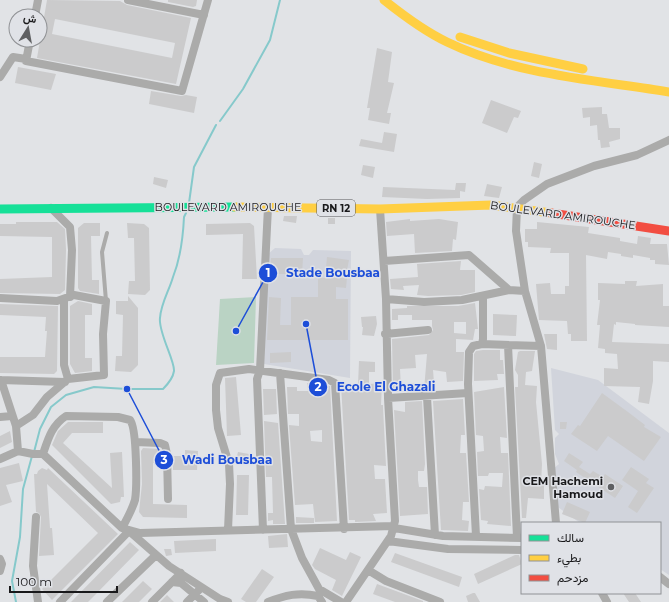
<svg xmlns="http://www.w3.org/2000/svg" width="669" height="602" viewBox="0 0 669 602" font-family="Montserrat,Vazirmatn,sans-serif">
<style>
.built{fill:#d1d4dc}
.green{fill:#bad3c4}
.lines{fill:none;stroke-linecap:round;stroke-linejoin:round}
.stream{stroke:#86c9cb;stroke-width:2}
.building{fill:#cbcbcc;fill-rule:evenodd}
.lane{stroke:#ababaa;stroke-width:4}
.street{stroke:#ababaa;stroke-width:8}
.fast{stroke:#16e098;stroke-width:9}
.slow{stroke:#ffcf43;stroke-width:9}
.jam{stroke:#f24e42;stroke-width:9}
.poi-dot{fill:#5f6062;stroke:#e0e2e7;stroke-width:1.5}
.labels{text-anchor:middle;dominant-baseline:central;stroke-width:3;stroke-linejoin:round;paint-order:stroke}
.shield{fill:#e0e2e7;stroke:#555558;stroke-width:1}
.shield-label{font-size:10px;font-weight:bold;fill:#19191b}
.street-label{font-size:11px;fill:#19191b;stroke:#e0e2e7}
.poi-label{font-size:11px;font-weight:bold;fill:#19191b;stroke:#e0e2e7;text-anchor:end}
.leader{fill:none;stroke:#1d4ed8;stroke-width:1.5}
.callout-dot{fill:#1d4ed8;stroke:#e0e2e7;stroke-width:1.5}
.mark-label{font-size:12px;text-anchor:middle;font-weight:bold;fill:#fff}
.callout-label{font-size:12px;text-anchor:middle;font-weight:bold;fill:#1d4ed8;stroke:#e0e2e7;stroke-width:3;stroke-linejoin:round;paint-order:stroke}
</style>
<rect width="100%" height="100%" fill="#e1e3e6"/>
<path class="built" d="M275,248L301,249L304,255H309L313,250L351,251L350,378L264,364L267,255Z
M551,368L598,380L669,433V575L660,569V523H580L555,505L553,469L559,464L555,454V438L559,434L555,430Z"/>
<path class="green" d="M256,297L254,363L216,365L220,299Z"/>
<g class="lines">
<path class="stream" d="M220,121L243,89L270,40L280,0
M189,203L194,167L216,125
M34,452L40,429L51,407L66,395L94,387L127,389H163C168,384 173,378 174,371C175,361 158,332 160,318C161,303 169,291 173,277C181,257 183,238 184,217L186,213
M16,602L12,581L20,537L23,489L32,456"/>
</g>
<path class="building" d="M47,0L120,1L127,5L191,18L176,84L37,58ZM55,19L175,43L172,58L52,34Z
M168,0H197L196,6L193,7L168,2Z
M377,48L392,52L388,82L394,83L387,113H391L389,124L368,120L370,108H367Z
M18,67L56,74L51,90L15,83Z
M151,91L181,96L186,95L197,97L194,113L149,104Z
M491,100L521,111L518,118L514,117L507,133L482,123Z
M602,107V114H607L609,128H620V139L609,142L610,147L601,148L600,140H598L597,125L590,126V117L583,118L582,108Z
M384,132L397,134L394,152L359,146L361,139L382,143Z
M534,162L542,164L539,178L531,176Z
M363,165L375,167L373,178L361,175Z
M154,177L168,180L166,188L153,184Z
M456,183H466L465,192L460,191V198L427,199L382,197L383,187L455,190Z
M487,184L502,187L499,198L484,196Z
M284,216H297L296,223L283,221Z
M328,218H335V224H328Z
M410,219V221L439,219L458,222L456,240L453,239L452,251L415,253L414,234L387,236L386,222Z
M16,222H57L65,229L66,250L65,290L60,294L0,293V279L52,277V237L0,236V224H16Z
M537,222L589,227L588,233L620,238V241L637,244L638,236L651,238L650,244H667L669,265L655,264V260H650V258L633,255V258L621,256V254L608,252L607,259L586,255L587,341H571V334H568L567,321L539,320L536,284L550,283L551,294H565V286H569V253H550L551,248L528,247V242H525V229H537Z
M84,223H100V236H91L92,280H99V294L80,291L78,288V228Z
M127,223L144,224L149,228L150,290L145,295L128,294L129,281H135L134,238H128Z
M250,223L254,226L257,279H242L243,234L206,235V224Z
M327,257L349,260L347,270L326,268Z
M271,258H303L302,274H270Z
M461,261L460,270H475V292L461,295L428,296L417,295L419,285L403,286L404,290L391,289L390,279L418,277L417,264Z
M318,278H347L346,288L336,287V299H348V340H267L269,297L281,298L280,325H291V297H318Z
M625,281H637L636,286L663,284V306H669V327L635,325V324L616,322V325L614,324L612,342L669,344V362L653,361V381L649,404L638,402L640,387L604,386V368L618,369L617,354L605,353V349L598,348L600,325H597L600,300H598V283L625,284Z
M128,296L138,308V365L131,372L115,371L116,356H122L123,315L116,314V301H128Z
M78,301L92,304V315H85V358H92V371L75,373L70,364V306Z
M475,303L478,329H475L473,340L456,339V352H464L463,381L447,382L446,372L433,370L434,383H428L429,390H424L427,354L415,355L416,368L400,369L401,388H412V383H417L418,391L393,392L392,339L429,335L433,330L432,326V320H412V315H398V320H392V309L407,308V306H458ZM454,322H466V334L454,333Z
M0,304L58,306L57,371L54,374L0,373V357H45L47,331H45L46,317L0,315Z
M493,314L517,315L516,336L493,335Z
M376,316L377,324L374,336L362,335L363,327H362L361,317Z
M544,334H557V350L547,349Z
M483,350H500V360H503L504,374H497L498,380L474,381V354L476,351Z
M520,351H535L532,371L526,372L525,385L537,386L536,402L542,464L541,484H544V499L528,498L526,518H522L515,387H518V375L515,370L518,352Z
M291,352V362L270,363V353Z
M359,361L375,362V372H369V384L382,383L381,405H383V408L386,466L374,465L375,479H385L387,513L373,514L376,521L355,522V520H349L341,385H358Z
M236,377L241,435L227,436L225,378Z
M307,383L330,386L337,521L315,522L313,504L295,505L289,426V425L299,426V414H288L287,387H297V391H308ZM322,430V442L311,441L310,431Z
M504,387L507,438L500,437L501,453H508L511,526L487,524L488,521L481,520L479,489L484,490L485,486L502,487L503,473H489L488,476H478L477,452L484,451L483,436L476,435L474,392Z
M263,389H276L277,414L264,415Z
M602,393L628,412L645,425L644,427L661,437L644,461L608,436L597,451L571,434L578,425L580,426Z
M463,399L465,435H461L460,453H466L469,502H463L462,520L469,521L468,531L441,530L433,401Z
M422,401L425,464L424,471H418V480L419,487H427L428,514L400,516L394,410L405,412V402Z
M264,421L278,423L285,524H273V520L268,521V513H273L272,477H266Z
M68,422H103V433H72L63,443L112,488L110,453L122,452L124,497H121L120,502L111,504L52,445L58,431Z
M560,422H567L566,429H560Z
M10,431L12,442L0,448V436Z
M143,448L160,449V456H162V463H153V504L187,505V518L143,517L139,512L142,484L141,451Z
M185,450L198,451L197,470H173V456H185Z
M238,452L249,454L248,462L236,460Z
M569,453L583,462L579,467L590,474L593,471L603,477L605,474L623,486L615,498L576,472L577,470L564,461Z
M19,463L23,481L6,485L12,502L0,506V468Z
M631,467L649,479L646,483L654,488L637,513L628,507L638,491L622,480Z
M42,468L47,470L48,468L118,534L52,600L42,589L98,533L47,484L50,528H52L54,555L39,556L41,517L39,513L36,512L34,474H37L38,471Z
M237,475H249L248,515H236Z
M567,502L590,512L585,523L562,514Z
M296,517L314,518V523H296Z
M287,534L288,547L269,548L268,536Z
M216,539V551L175,553L174,541Z
M130,542L139,550L96,594L88,602H71Z
M320,548L346,560L350,552L361,557L342,596L332,590L336,580L315,569L312,565Z
M164,549H171L172,555L166,556Z
M395,553L462,577L459,587L391,562Z
M515,555H519L522,564L478,584L474,574Z
M262,569L274,577L256,602H246L241,599Z
M143,581L152,589L139,602H122Z
M377,584L423,601V602H395L373,594Z
M473,593H475L480,602H468L466,596Z
M623,593H635L641,602H629Z
M167,595L174,602H160Z"/>
<g class="lines">
<path class="lane" d="M106,301L102,252L107,233"/>
<path class="street" d="M128,0L204,15
M35,16L38,0
M30,40L26,61L182,91L208,0
M0,77L13,57L26,59
M51,208L70,227L72,250L70,297
M384,261L469,255L509,290L525,291
M0,298L57,301L74,295L106,301L103,334L104,375L68,379L47,397L33,415L16,426
M386,299L424,302L462,300L509,290
M64,300V365L68,379
M385,334L428,330
M482,344L541,346
M508,345L517,537
M280,373L291,529L302,558L319,589L341,602
M0,380L65,382
M1,380L16,426L18,451
M427,397L435,535
M388,398L468,393
M0,417L12,416
M135,442L160,443L165,445L167,454L168,499
M43,454C48,439 52,425 66,416L118,417L130,420C137,428 137,488 135,500C132,510 127,519 122,528
M0,459L18,451L33,454H43L122,528L140,533L394,526
M36,517L33,566L38,602
M556,523L541,346L525,291L516,231L517,207L524,200L547,184L594,166L637,155L669,140
M394,528L443,536L522,538
M228,530L230,484L229,464L218,428L216,410V385L220,373L249,369L329,380L335,383L344,529
M263,530L257,379L260,370L268,207
M476,536L468,384L469,352L473,346L482,344L483,339V296
M388,541L448,549L522,550
M0,559L2,564L0,571
M368,570L386,581L440,602
M660,577L669,584
M172,582L181,583L204,602
M602,593L607,602
M60,602L129,531L169,566L220,599L228,602
M107,602L156,555
M152,602L181,573
M187,602L199,590
M268,602C285,595 299,592 318,596L322,602
M346,602L391,536L395,521L388,398L386,299L380,209"/>
<path class="fast" d="M0,209L235,207"/>
<path class="slow" d="M384,0C404,16 424,31 447,42C515,75 595,80 669,92
M460,37L509,53L583,69
M235,207L380,209L491,205L551,213"/>
<path class="jam" d="M551,213L669,231"/>
</g>
<circle class="poi-dot" cx="611" cy="487" r="4"/>
<g class="labels">
<rect class="shield" x="317" y="200" width="38" height="16" rx="3"/>
<g class="shield-label">
<text x="336" y="208">RN 12</text>
</g>
<g class="street-label">
<text x="228" y="207">BOULEVARD AMIROUCHE</text>
<text transform="translate(563 215) rotate(8)">BOULEVARD AMIROUCHE</text>
</g>
<g class="poi-label">
<text x="603" y="481">CEM Hachemi<tspan x="603" dy="13">Hamoud</tspan></text>
</g>
</g>
<path class="leader" d="M236 331L268 273M306 324L318 387M127 389L164 460"/>
<g class="callout-dot">
<circle cx="236" cy="331" r="4"/>
<circle cx="306" cy="324" r="4"/>
<circle cx="127" cy="389" r="4"/>
<circle cx="268" cy="273" r="10"/>
<circle cx="318" cy="387" r="10"/>
<circle cx="164" cy="460" r="10"/>
</g>
<g class="mark-label">
<text x="268" y="277">1</text>
<text x="318" y="391">2</text>
<text x="164" y="464">3</text>
</g>
<g class="callout-label">
<text x="333" y="277">Stade Bousbaa</text>
<text x="386" y="391">Ecole El Ghazali</text>
<text x="227" y="464">Wadi Bousbaa</text>
</g>
<rect x="521" y="522" width="140" height="72" fill="#e0e2e7" stroke="#909295"/>
<rect x="529" y="535" width="20" height="6" fill="#16e098" stroke="#909295"/>
<text x="557" y="542" font-size="12" fill="#19191b">سالك</text>
<rect x="529" y="555" width="20" height="6" fill="#ffcf43" stroke="#909295"/>
<text x="557" y="562" font-size="12" fill="#19191b">بطيء</text>
<rect x="529" y="575" width="20" height="6" fill="#f24e42" stroke="#909295"/>
<text x="557" y="582" font-size="12" fill="#19191b">مزدحم</text>
<g transform="translate(28 28) rotate(11)"><circle r="19" fill="#e0e2e7" stroke="#909295"/>
<path d="M0-3L7 15L0 10L-7 15Z" fill="#5f6062"/>
<text y="-6" font-size="11" font-weight="bold" text-anchor="middle" fill="#19191b">ش</text>
</g>
<path d="M10 586v6h107v-6" fill="none" stroke="#19191b" stroke-width="2"/>
<text x="16" y="586" font-size="12" fill="#19191b" stroke="#e0e2e7" stroke-width="3" paint-order="stroke">100 m</text>
</svg>
